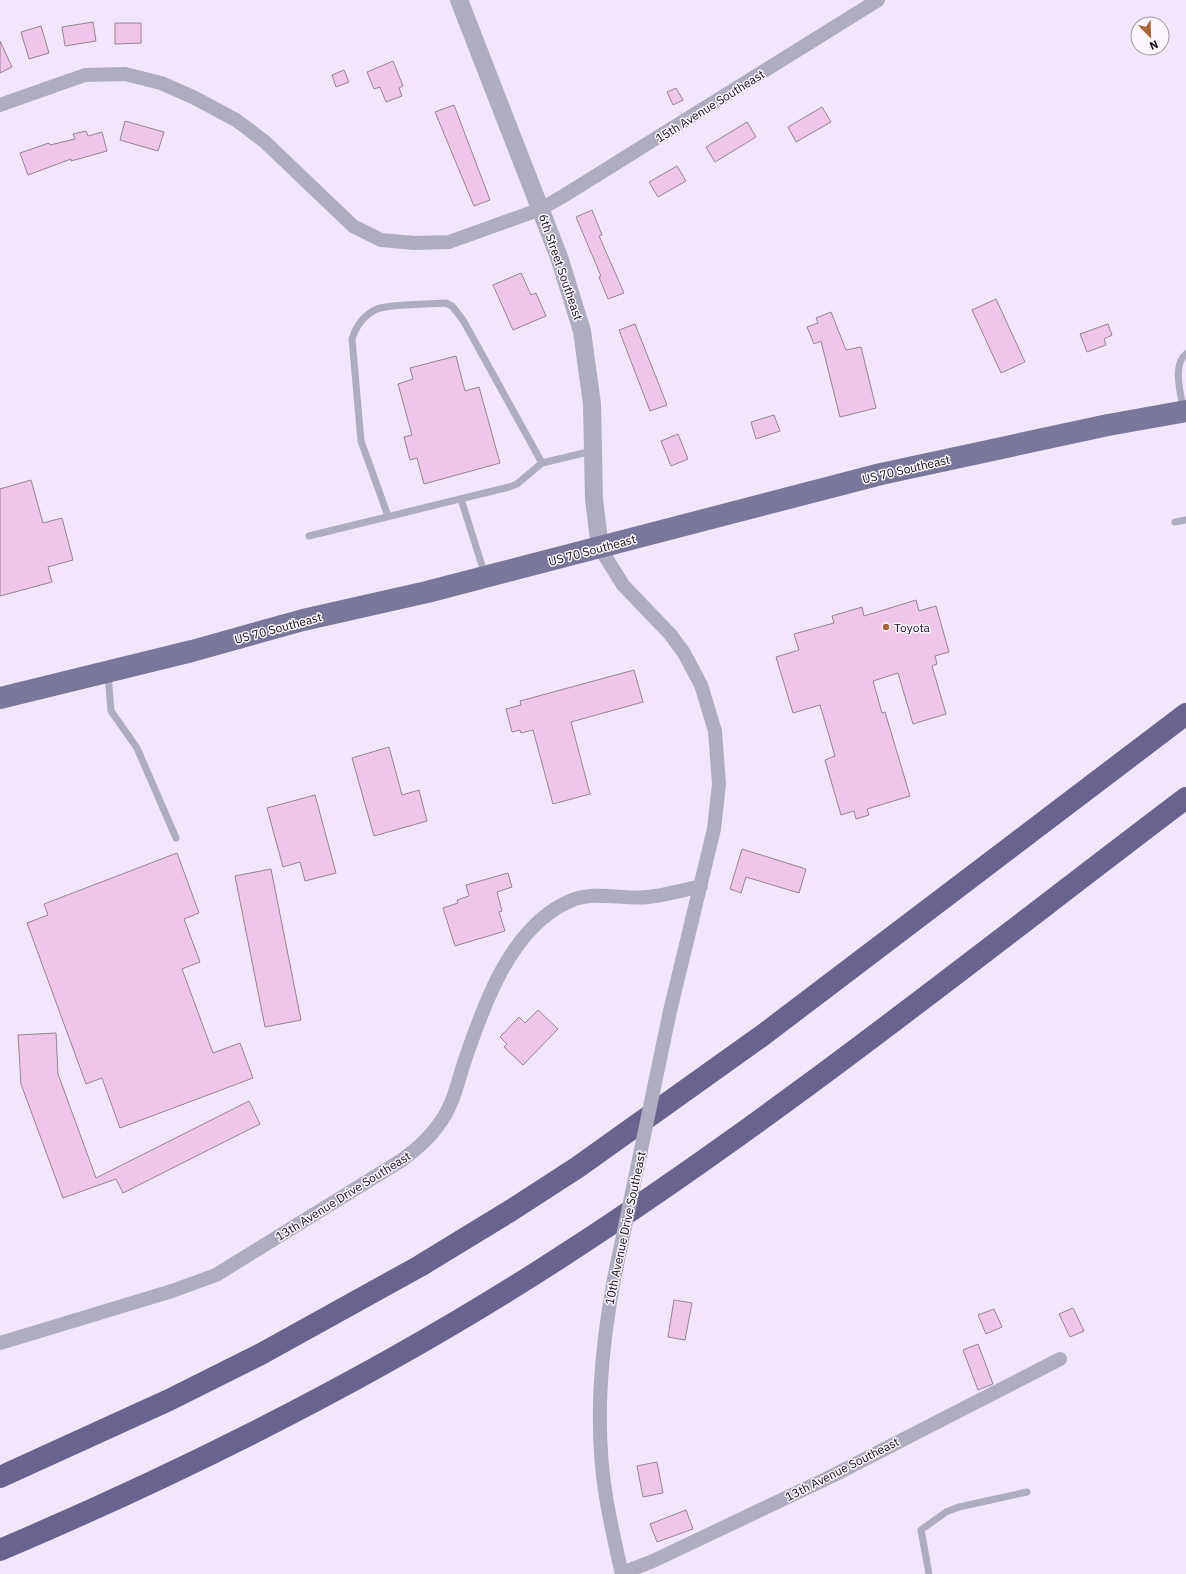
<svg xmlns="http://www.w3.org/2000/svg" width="1186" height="1574" viewBox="0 0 1186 1574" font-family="'IBM Plex Sans',sans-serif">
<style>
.building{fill:#f0c5ea;stroke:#968493}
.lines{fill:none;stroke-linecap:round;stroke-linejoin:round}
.service{stroke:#adacc1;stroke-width:7}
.minor{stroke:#adacc1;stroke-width:14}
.tertiary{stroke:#adacc1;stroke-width:18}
.primary{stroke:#7a779d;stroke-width:22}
.motorway{stroke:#68638f;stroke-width:22}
.minor-bridge{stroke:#adacc1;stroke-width:14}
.poi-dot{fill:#a86533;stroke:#fbf6ff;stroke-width:1.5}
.labels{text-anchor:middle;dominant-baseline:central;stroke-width:3;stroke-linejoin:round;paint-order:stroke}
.street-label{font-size:12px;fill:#120e15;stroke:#fbf6ff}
.poi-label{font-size:12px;fill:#120e15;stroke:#fbf6ff;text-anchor:start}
</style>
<rect width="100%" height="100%" fill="#f1e6fb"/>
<path class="building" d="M93,22L96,41L65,46L62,27Z
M115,23H141V43L115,44Z
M41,26L49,53L29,59L21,32Z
M0,41L12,67L0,73Z
M393,61L403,86L399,88L402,96L386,102L380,87L374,89L367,72Z
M344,70L349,82L336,87L332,75Z
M676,88L683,100L673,105L667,92Z
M454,105L490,200L474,206L435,112Z
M822,107L831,122L796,142L788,127Z
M125,121L164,132L158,151L120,140Z
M747,122L756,137L715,162L706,147Z
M86,131L88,136L102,132L107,151L71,161V159L28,175L20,153L49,143L50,145L75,139L73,134Z
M677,166L686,181L658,197L649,182Z
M592,210L602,235L599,236L624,293L608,299L599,277L601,276L576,217Z
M521,273L531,295L536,293L546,316L513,330L493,285Z
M996,299L1025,362L1001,373L972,310Z
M831,312L846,350L861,347L876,408L840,417L821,341L814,344L807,327L818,323L816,318Z
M635,324L667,405L650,411L619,330Z
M1108,324L1112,335L1104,339L1106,345L1087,352L1080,334Z
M456,356L465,391L479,387L500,463L424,484L417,458L410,460L404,437L412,435L398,384L413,379L410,368Z
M774,415L780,431L756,439L751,422Z
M678,434L688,459L671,466L661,441Z
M31,480L43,523L62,518L73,560L48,567L52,582L0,596V489Z
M916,600L919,611L936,606L949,652L935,656L937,664L932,666L946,714L913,724L898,673L873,681L882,713L885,712L910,796L867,809L869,815L856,819L854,811L841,815L825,760L835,756L820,705L793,713L776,657L799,650L794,634L834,623L832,616L862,607L864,616Z
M634,670L643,702L571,722L590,794L553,804L533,730L521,733L520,730L512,732L506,709L521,705L520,701Z
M389,747L402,795L419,790L427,821L374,836L352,758Z
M315,795L336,873L305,881L300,862L283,867L267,808Z
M742,849L806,869L799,893L746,877L741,893L730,889Z
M177,853L199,913L184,919L200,962L182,969L213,1053L240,1043L253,1078L120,1128L102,1078L86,1084L27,923L48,915L44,904Z
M271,869L301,1020L265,1027L235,876Z
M508,873L512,887L497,892L502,911L499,912L505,931L455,946L443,908L458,903L457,900L469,896L466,885Z
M538,1010L558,1029L523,1065L504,1047L507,1044L500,1037L519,1017L525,1023Z
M56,1033L58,1074L96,1178L249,1101L260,1124L123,1193L116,1179L63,1198L21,1084L18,1035Z
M674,1300L692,1303L685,1340L668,1337Z
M1073,1308L1084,1331L1070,1337L1059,1314Z
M994,1309L1002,1327L986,1334L978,1315Z
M978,1344L993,1384L978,1390L963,1350Z
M657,1462L663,1493L643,1497L637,1466Z
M686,1510L693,1529L657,1542L650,1524Z"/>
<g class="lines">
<path class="service" d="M1183,409C1181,393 1172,365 1186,354
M461,499L485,575
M388,516L361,441L352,339C356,326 364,315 377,309C387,304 433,304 446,303L452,306L463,320L542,463
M1175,522L1186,520
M309,536L509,487L517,484L542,463L592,451
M108,674L111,711L137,748L176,838
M929,1574L921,1530L946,1512L959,1507L1027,1492"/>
<path class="minor" d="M0,105L85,75L125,74L161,83L193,97L236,120L264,141L353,226L381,240L415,243L449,242L541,209L565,195L878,0
M600,548L623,585L670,634L684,653L701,685L715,731L719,784L714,829L670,1011
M614,1279C601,1350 594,1424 606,1497C610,1522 616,1548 622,1574
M0,1343L172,1291L216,1275L402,1160C416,1149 429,1139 439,1124C453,1106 457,1084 464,1063C483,1006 511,926 570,901C595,890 622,900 648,897C666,895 684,890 701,886
M622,1573L653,1561L830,1477L1060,1359"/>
<path class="tertiary" d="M459,0L559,257L582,331L592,404L594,499L600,548"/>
<path class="primary" d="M0,698L192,651L303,620L427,592L881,474L1108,425L1186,411"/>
<path class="motorway" d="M0,1477L169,1400L261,1354L420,1266L510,1211L578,1167L763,1035L1186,714
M0,1550C195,1467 386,1371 564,1255C780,1115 981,953 1186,798"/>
<path class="minor-bridge" d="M614,1279L670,1011"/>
</g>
<circle class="poi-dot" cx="886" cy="627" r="4"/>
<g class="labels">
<g class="street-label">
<text transform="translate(710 106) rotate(-32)">15th Avenue Southeast</text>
<text transform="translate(561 267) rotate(71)">6th Street Southeast</text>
<text transform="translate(906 469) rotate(-13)">US 70 Southeast</text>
<text transform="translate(592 550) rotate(-15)">US 70 Southeast</text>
<text transform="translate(278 628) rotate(-15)">US 70 Southeast</text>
<text transform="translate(343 1196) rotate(-32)">13th Avenue Drive Southeast</text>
<text transform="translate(625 1228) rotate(-78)">10th Avenue Drive Southeast</text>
<text transform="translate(842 1469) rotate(-27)">13th Avenue Southeast</text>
</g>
<g class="poi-label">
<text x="894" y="627">Toyota</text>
</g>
</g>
<g transform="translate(1150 36) rotate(157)"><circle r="19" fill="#fbf6ff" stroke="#9e99a1"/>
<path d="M0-3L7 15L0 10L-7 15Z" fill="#a86533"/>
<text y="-6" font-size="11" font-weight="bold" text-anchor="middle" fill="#120e15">N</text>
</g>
</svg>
